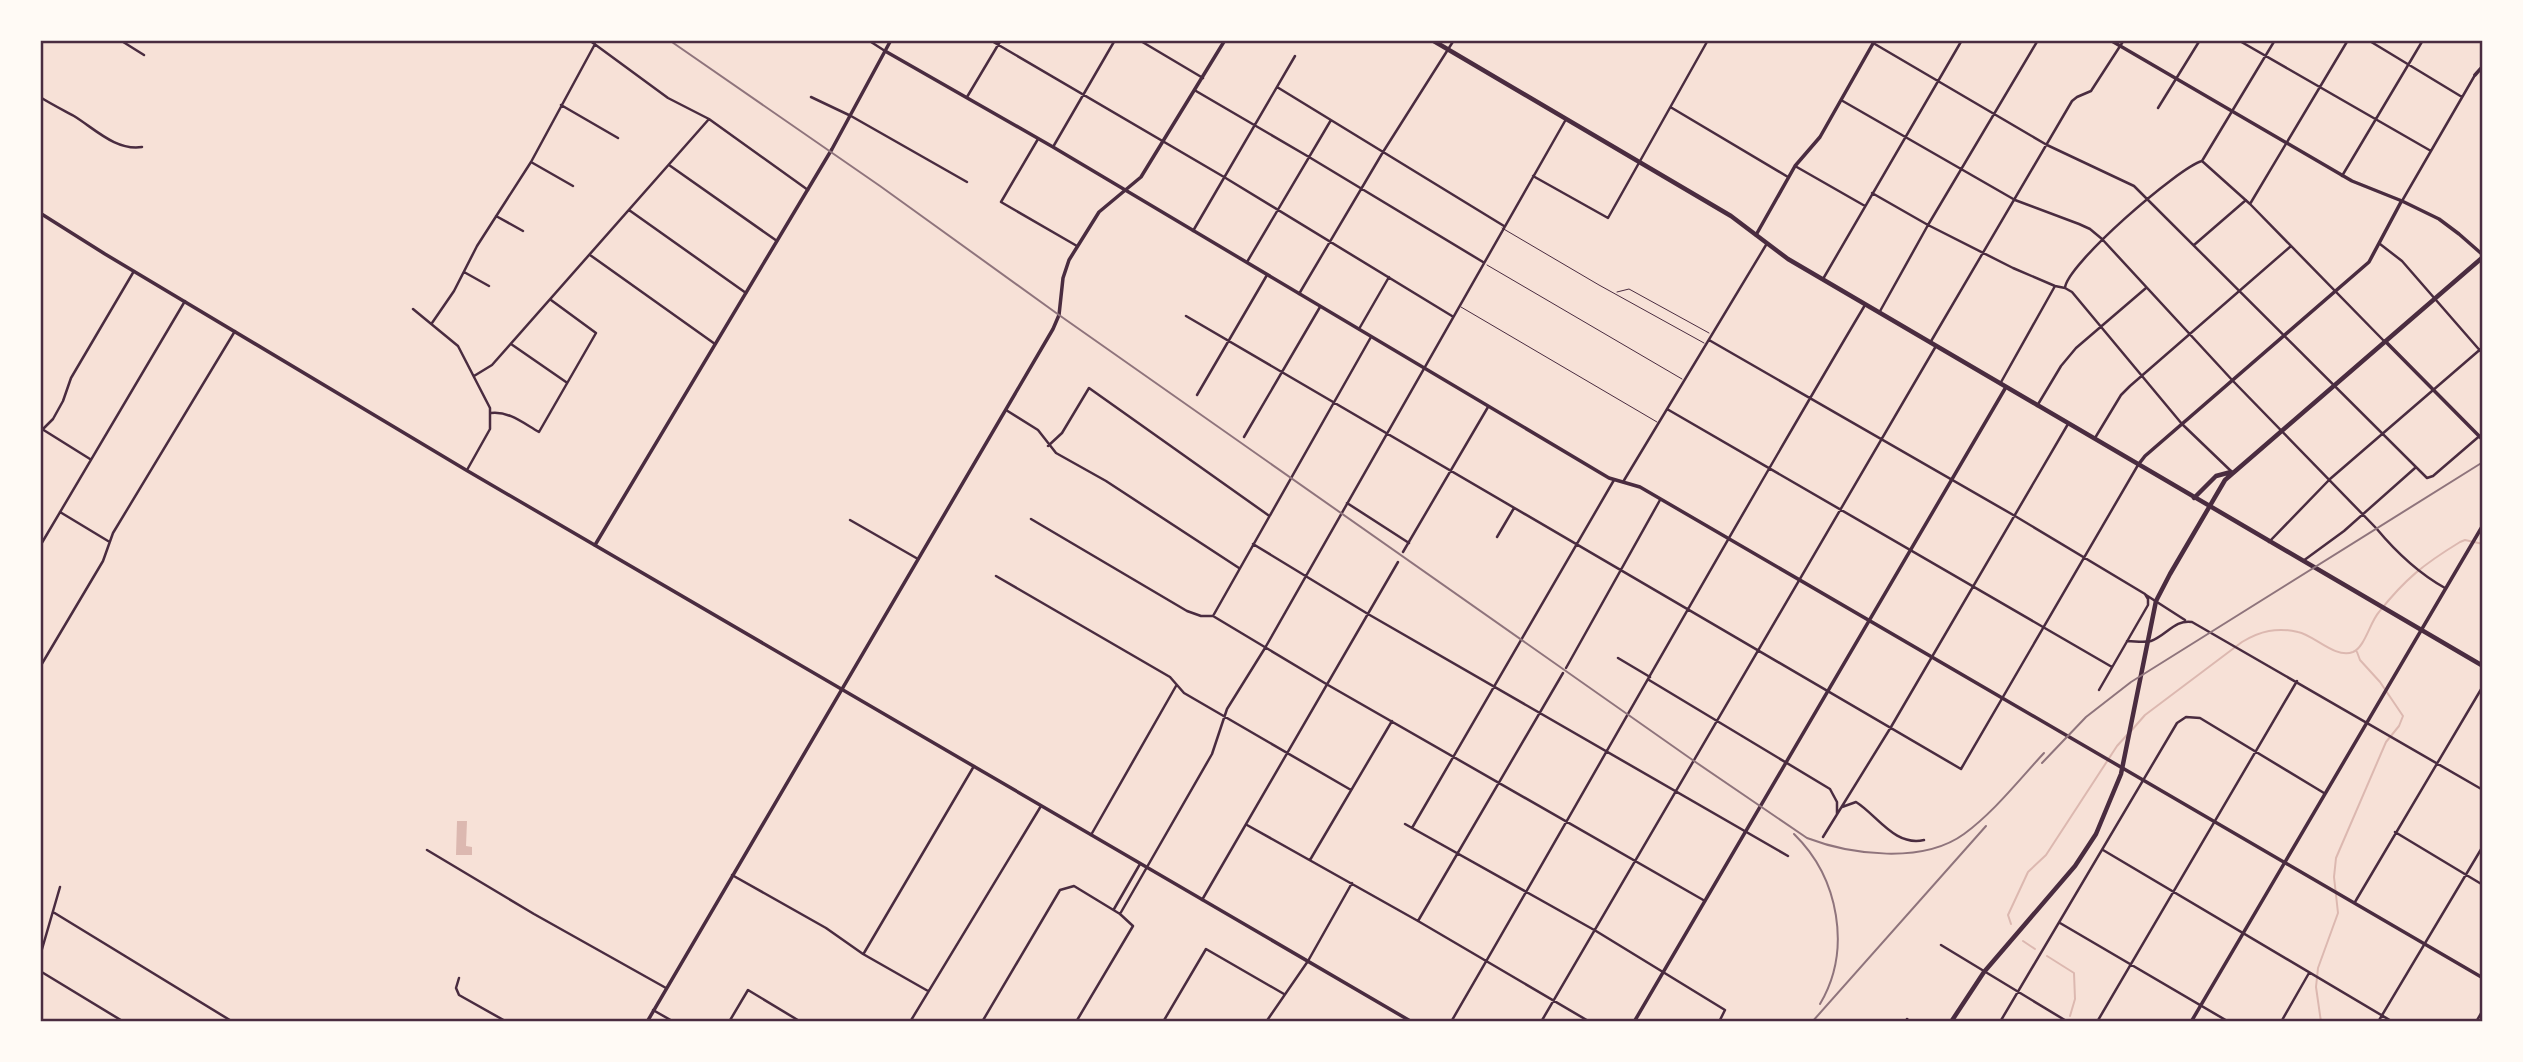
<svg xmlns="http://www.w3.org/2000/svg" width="2523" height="1062" viewBox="0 0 2523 1062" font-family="'Crimson Pro',serif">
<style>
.water{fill:#dcb8b0}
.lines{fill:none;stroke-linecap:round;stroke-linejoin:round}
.stream{stroke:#dcb8b0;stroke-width:2}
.service{stroke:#4a2c40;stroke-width:1}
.minor{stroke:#4a2c40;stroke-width:2.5}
.tertiary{stroke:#4a2c40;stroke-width:3.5}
.secondary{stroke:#4a2c40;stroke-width:3.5}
.primary{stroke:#4a2c40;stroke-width:4.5}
.trunk{stroke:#4a2c40;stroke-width:4.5}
.rail{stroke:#8f747c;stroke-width:2}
.neatline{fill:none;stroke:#4a2c40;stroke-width:2.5}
</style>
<rect width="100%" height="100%" fill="#f7e1d7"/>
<path class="water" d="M457,821H467L466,846L472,847V855H456Z"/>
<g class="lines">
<path class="stream" d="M2131,731L2145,715L2242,642C2260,631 2277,627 2298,632C2314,635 2335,659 2353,652C2365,647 2370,622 2379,612C2405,579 2424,564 2460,542L2465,540L2483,544
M2011,924L2008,915L2028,872L2046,855L2117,746L2127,735
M2023,941L2035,949
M2047,956L2074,973L2075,999L2070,1016
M2321,1022L2316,987L2318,968L2338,913L2334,877L2336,858L2386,742L2399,726L2403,716L2380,682L2360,660L2357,652"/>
<path class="service" d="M1502,228L1599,285L1704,343
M1487,265L1682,379
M1617,292L1629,289L1709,333
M1461,307L1657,422"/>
<path class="minor" d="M120,40L144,55
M589,40L668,98L709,119L808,190
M868,40L885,51
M990,40L1224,177L1452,316
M1139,40L1203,78
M1868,40L2047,145L2134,186L2427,478L2433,476L2483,433
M2238,40L2431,151
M2368,40L2462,97
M1277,87L1504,226
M1196,91L1309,157L1483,262
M40,97C51,104 63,110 74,116C95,129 116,151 142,147
M811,97L851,116L967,182
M967,97L1001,40
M1841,100L2015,200L2079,224L2090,229L2102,239L2233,381L2376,528C2396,552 2418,573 2445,588
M561,105L618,138
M1672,108L1788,177
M2158,108L2200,40
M1038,139L1001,202L1077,246
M1053,147L1115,40
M2202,161L2250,204L2384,341
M531,162L573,186
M669,165L777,241
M1795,166L1865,206
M1533,176L1608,218L1708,40
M2342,176L2423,40
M1872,193L1928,225L2013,268L2055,286L2065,288L2072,292L2182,424L2232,472
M2402,201L2475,75
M2250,204L2348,40
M629,210L746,293
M496,216L523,231
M1193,231L1295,56
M2380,244L2402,261L2483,354
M2194,245L2246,200
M590,255L715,344
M1247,262L1331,120
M464,272L489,286
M1823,279L1962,40
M2065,288C2066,265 2179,167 2202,161L2275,40
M1299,294L1383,152L1454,40
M413,309L458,346L490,408V429L467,470
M1879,313L1928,225L2038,40
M1186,316L1961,769L2138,465
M432,323L454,291L477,246L531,162L595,44
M1359,329L1389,277
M1709,340L2015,516L2145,594L2148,599V605L2099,690
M1930,343L2072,101L2077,97L2091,91L2124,40
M511,344L566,382
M474,376L492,365L709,119
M2000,384L2055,286
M1197,395L1267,275
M2037,406L2061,366L2076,348L2146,288
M1667,409L2112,667
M1006,410L1038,430L1056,453L1106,481L1239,568
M491,413C509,411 523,423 539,432L596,333L551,300
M42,429L90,459
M40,432L53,419L63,401L71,378L134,271
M1244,437L1320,307
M2095,438L2121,395L2130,386L2291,246
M1048,446L1062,433L1089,388L1268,515
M1623,482L1766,245
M1347,503L1409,543
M60,512L108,541
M1031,519L1187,611L1201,616H1213L1328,685L1705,901
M850,520L918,559
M1497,537L1514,508
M2269,542L2330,479L2483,347
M1253,544L1368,614L1788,856
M40,546L185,301
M1403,552L1488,407
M2303,561L2344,531L2415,468
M996,576L1170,677L1184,693L1351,790
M2146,595L2185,620
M1213,616L1371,337
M2127,641C2135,641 2143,643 2151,641C2166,636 2175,619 2192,622L2483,790
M1618,658L1650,677
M40,667L103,561L113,533L235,331
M1566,668L1660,500
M1649,680L1830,789L1837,802V814
M1842,807L1856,802C1877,815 1895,847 1924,840
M1405,824L1596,931L1725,1010L1719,1022
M1247,825L1418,921L1590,1022
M1412,828L1614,480
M2395,832L2483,885
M1091,835L1176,686
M1823,837L1891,727L2068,424
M427,850L534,914L666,988
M2103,850L2393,1022
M1310,860L1392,721
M732,875L826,928L863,954L928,991
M1202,900L1398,562
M2355,902L2483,686
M1114,909L1140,864
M53,912L233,1022
M1120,914L1212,754L1227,709L1265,648L1565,121
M1418,921L1563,673
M2060,923L2229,1022
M1941,945L2068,1022
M864,953L974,766
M40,956L60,887
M40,971L124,1022
M459,978L456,988L459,995L507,1022
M653,1010L674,1022
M1907,1019L1910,1022
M729,1022L748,990L801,1022
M910,1022L1041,806
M982,1022L1060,890L1074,886L1120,914L1133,926L1076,1022
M1163,1022L1206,949L1284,994
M1266,1022L1308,961L1352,883
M1451,1022C1590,783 1724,542 1865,305
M1541,1022L1936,346
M2000,1022L2177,723L2186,717L2200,718L2324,793
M2097,1022L2297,681
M2281,1022L2309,973
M2378,1022L2483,846
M2476,1022L2483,1010"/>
<path class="tertiary" d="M2110,40L2352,181L2402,201L2439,219L2459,234L2483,255
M885,51L1053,147L1609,478L1640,487L2483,978
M2475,75L2483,66
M1756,235L1795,166L1820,137L1875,40
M2385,341L2483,440
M2138,465L2145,456L2369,262L2401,202
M595,545L832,149L891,40
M647,1022L1053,329L1059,315L1063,278L1069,260L1099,212L1141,177L1225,40
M1634,1022L2006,387"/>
<path class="secondary" d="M40,213L105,254L466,470L1412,1022
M2191,1022L2483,525"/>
<path class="primary" d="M2194,498L2216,476L2231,472
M1951,1022L1984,972L2075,866L2096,834L2121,774L2156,601L2170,574L2225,480L2483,257"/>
<path class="trunk" d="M1432,40L1731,216L1788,259L2483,666"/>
<path class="rail" d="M669,40L880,186L1059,315L1694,761L1807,838C1851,855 1923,864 1964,834C1994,812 2018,781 2044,753
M2042,763L2086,717L2131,682L2483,462
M1794,834C1839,878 1852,950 1820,1004
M1812,1022L1986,826"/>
</g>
<rect width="2523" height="1062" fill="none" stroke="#fffaf5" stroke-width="84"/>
<rect x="42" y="42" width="2439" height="978" class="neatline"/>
</svg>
